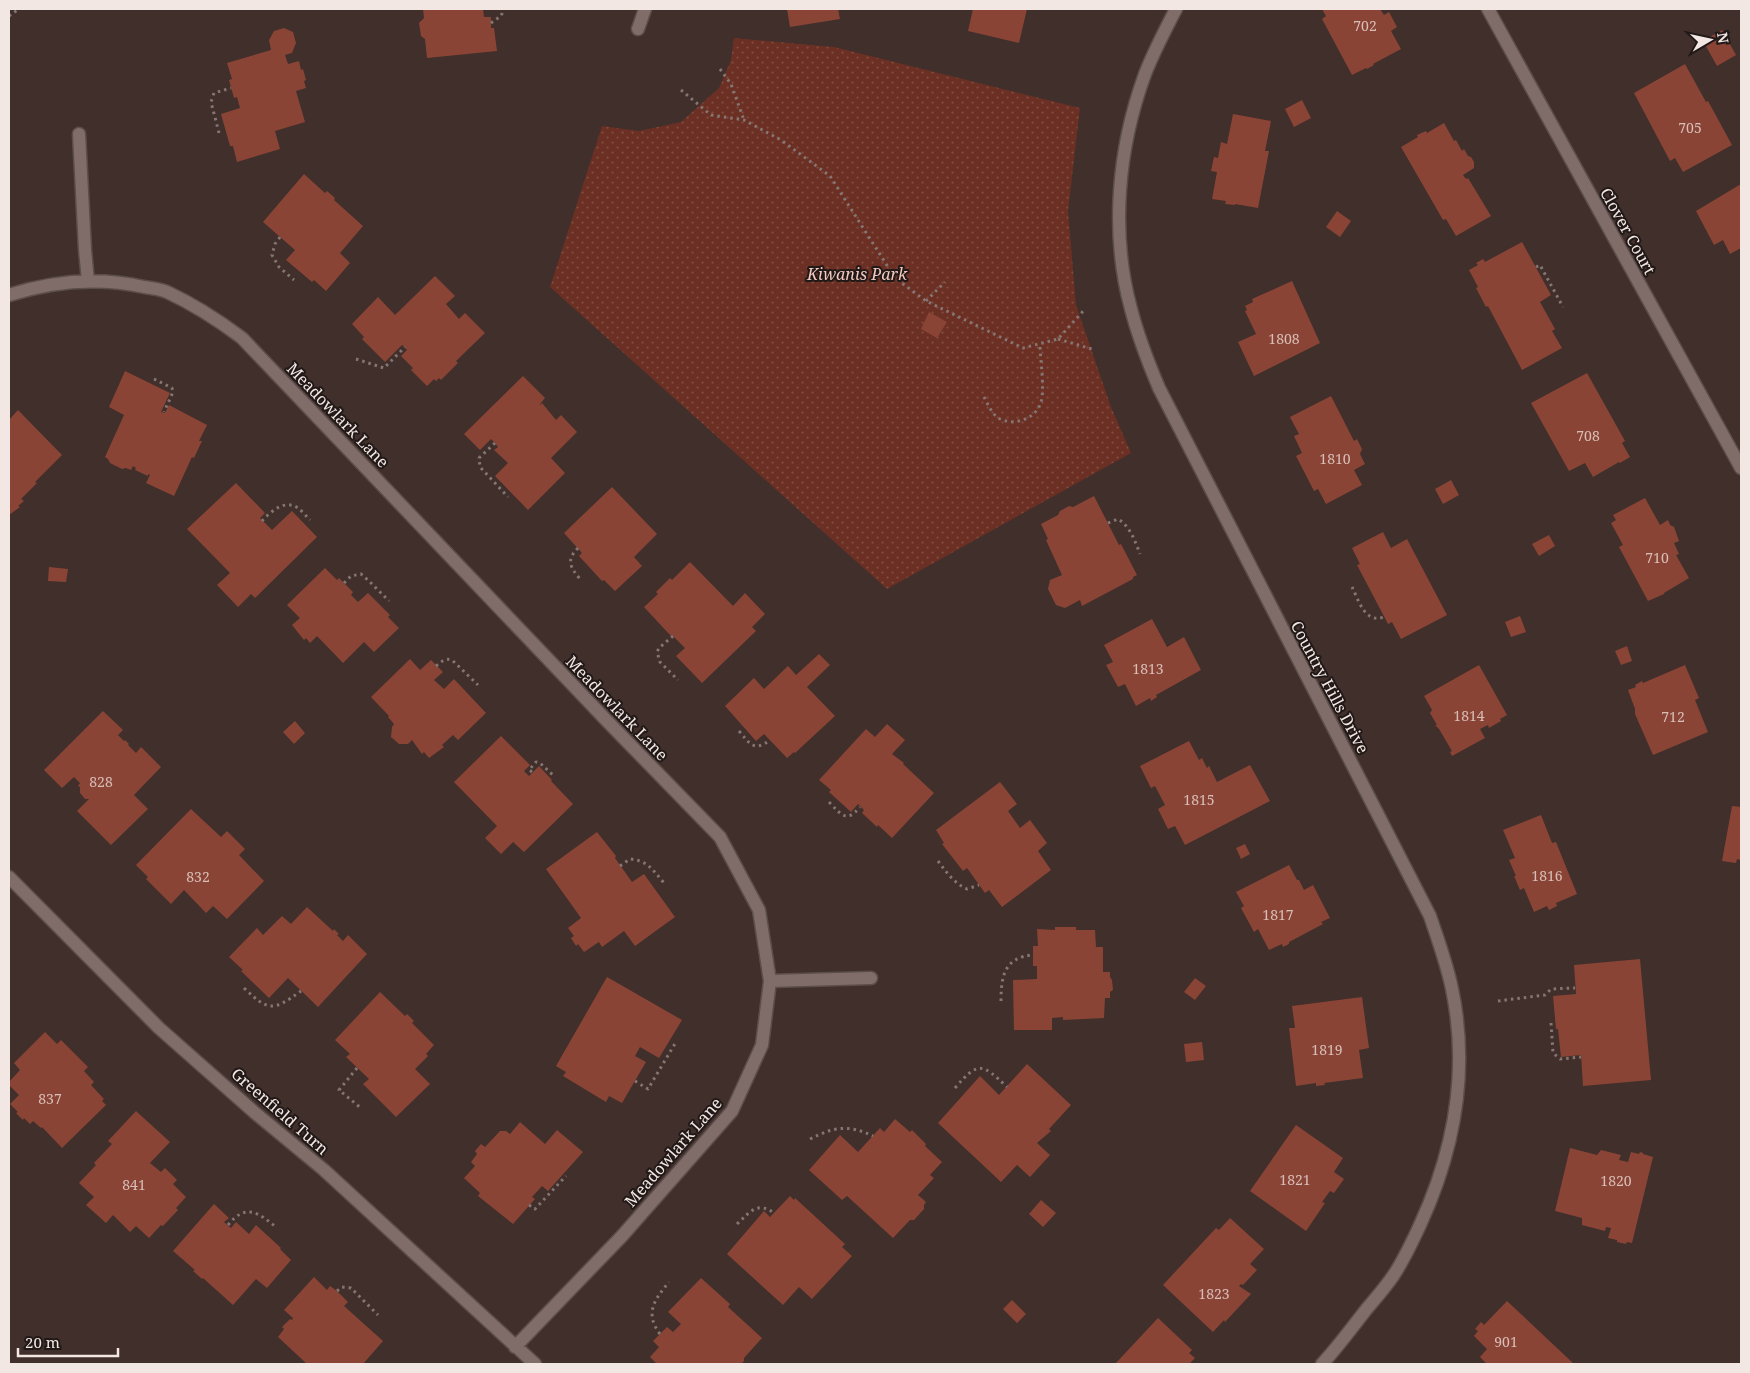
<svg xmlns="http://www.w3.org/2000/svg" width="1750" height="1373" viewBox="0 0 1750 1373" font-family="'Noto Serif',serif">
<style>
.park{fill:url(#park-dots)}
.building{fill:#8a4436}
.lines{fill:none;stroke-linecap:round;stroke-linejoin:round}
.minor-casing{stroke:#5b4d49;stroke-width:15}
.path{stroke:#857673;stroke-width:3;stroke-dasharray:2.5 4;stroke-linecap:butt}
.minor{stroke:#806c68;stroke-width:12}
.labels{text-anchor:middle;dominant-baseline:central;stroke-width:4;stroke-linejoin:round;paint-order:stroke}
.number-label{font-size:14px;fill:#d9beb8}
.street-label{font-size:16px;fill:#f3e7e4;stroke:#211917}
.park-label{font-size:16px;font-style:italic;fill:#f4c9bf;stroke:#211917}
</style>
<defs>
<pattern id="park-dots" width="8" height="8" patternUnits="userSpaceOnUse" patternTransform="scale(1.25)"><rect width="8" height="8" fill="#6b2f23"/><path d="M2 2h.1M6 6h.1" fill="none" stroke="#814d43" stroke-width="1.8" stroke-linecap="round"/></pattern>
</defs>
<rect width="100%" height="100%" fill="#402f2b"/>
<path class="park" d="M734,38L834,47L1080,108L1068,211L1076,305L1111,407L1131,453L887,589L550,287L602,126L639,131L681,122L719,88L731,60Z"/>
<path class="building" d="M423,9H483L484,17H491V28H494L497,51L427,58L425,39L421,36L419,23L424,18Z
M787,9H838L840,19L790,27Z
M973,9H1027L1019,43L968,31Z
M1322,9H1380L1384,15L1389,12L1397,27L1391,31L1401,49L1373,64L1374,65L1367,69L1366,68L1352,75L1322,19L1326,16Z
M284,28L293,32L296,43L292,53L285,55L288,64L299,61L301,70L303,69L306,80L304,81L306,88L296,91L305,122L275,131L280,149L237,162L233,146H230L221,114L240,108L237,97L234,98L229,80L232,79L227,63L271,50L269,40L274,31Z
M1722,30L1736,55L1717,66L1703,41Z
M1685,64L1706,102L1708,101L1732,145L1683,172L1675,158L1670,161L1634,93Z
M1302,100L1311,118L1294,127L1285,109Z
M1233,114L1271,121L1265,151H1269L1258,208L1235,204V205L1225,204L1226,201L1212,199L1217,172L1211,171L1214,157L1218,158L1221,142L1227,144Z
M1444,123L1454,141L1456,140L1462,151L1464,149L1468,156L1471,157L1474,162V168L1463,175L1466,179L1468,178L1491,216L1456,236L1446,219L1443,220L1401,147L1418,137L1417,135L1426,131L1427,133Z
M304,174L325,193L327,191L335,198L334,200L363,226L340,253L350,263L326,291L314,280L312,282L286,260L295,250L263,222Z
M1741,184V248L1730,254L1723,240L1714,245L1696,211Z
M1337,211L1351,221L1340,237L1326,227Z
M1522,242L1551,295L1540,302L1555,329L1552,331L1562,348L1522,370L1488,306L1486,307L1476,288L1478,287L1469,270L1478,265L1476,263L1483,259L1485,262Z
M435,276L455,296L446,304L459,319L465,313L485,333L456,361L458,363L441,380L439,378L436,381L434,379L427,386L411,370L413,368L401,356L407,350L405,347L402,345L385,362L362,339L364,337L352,324L378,297L395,315Z
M1292,281L1320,343L1254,376L1238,342L1256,334L1245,311L1247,310L1245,306L1253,302L1252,299Z
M929,312L947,322L937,338L921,329Z
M125,371L170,393L161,412L165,413L169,405L207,425L199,441H202L194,458L192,457L174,496L146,483L150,475L148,474V476L135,470L136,468L133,466L131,470L126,468L122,469L110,463L108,459L105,457L124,415L109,407Z
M1587,373L1625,441L1622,443L1630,457L1620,463L1619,462L1593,477L1585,463L1569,471L1531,403Z
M523,376L545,398L540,404V405L542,403L556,420L561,415L577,432L551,458L565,473L528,510L495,476L508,463L494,450L498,447L495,443L491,439L480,450L464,434Z
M1331,396L1354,441L1357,439L1362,449L1360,454L1365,464L1354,470L1362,485L1326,504L1318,489L1314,491L1296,456L1302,453L1294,436L1299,434L1290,417Z
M18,410L62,455L35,482L37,483L21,499L24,501L18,506L20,507L9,515V420Z
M1451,480L1459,495L1443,504L1435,489Z
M236,483L265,513L260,518L272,530L292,511L317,537L255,598L251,594L238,607L217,585L230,573L187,529Z
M612,487L657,534L634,557L642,566L615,591L604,580L602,581L579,556L582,553L564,533Z
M1094,496L1119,545L1121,544L1137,575L1133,577V579L1082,606L1080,600L1065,608L1056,605L1048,589L1050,580L1062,575L1046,540L1048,539L1041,524L1058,515L1060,511L1069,506L1073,507Z
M1645,498L1660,525L1668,520L1670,525L1674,527L1679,541L1674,543L1679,554L1676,555L1689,578L1664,593V594L1648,601L1619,547L1623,545L1611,523L1616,520L1613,515Z
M1383,532L1391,548L1407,539L1447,615L1401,639L1392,622L1388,624L1357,565L1360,564L1352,548Z
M1549,535L1555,546L1539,556L1532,544Z
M690,562L733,606L745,593L765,614L752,627L756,631L702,683L676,656L685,648L673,636L670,635L644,607L658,594L656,592L670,578L672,580Z
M49,567L68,569L66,582L48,581Z
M325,568L337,580L339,578L353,592L351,595L358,602L368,593L390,615L388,617L399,628L374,652L364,642L343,663L317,636L310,643L306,638L304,640L292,625L300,618L287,605Z
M1520,616L1526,632L1511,637L1505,622Z
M1152,619L1167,647L1184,637L1201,670L1156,695L1157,697L1151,701L1150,698L1136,706L1125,684L1118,687L1106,665L1113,662L1104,645Z
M1627,646L1632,661L1621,665L1615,651Z
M819,654L830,665L807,687L835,716L795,753L794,752L787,758L764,734L756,741L725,706L754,678L764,689L788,666L796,675Z
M410,659L420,670L431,660L443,672L434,680L444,689L454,679L486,713L458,740L453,735L442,745L444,747L429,758L424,752L422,754L412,740L408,744H399L391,737L392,727L394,724L388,717L389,716L371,697Z
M1479,665L1507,715L1500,719L1501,721L1489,728L1488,725L1480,729L1485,738L1452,756L1450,752L1452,751L1439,729L1435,725H1437L1430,713L1432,710L1424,696Z
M1685,665L1699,698L1695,700L1708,732L1653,755L1635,714V709L1628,690L1636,687L1635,685L1642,681L1643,683Z
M103,711L123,730L118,735L124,741L125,740L129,744L128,745L136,753L141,747L161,767L134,795L148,809L111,845L77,811L89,799H85L80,793V787L78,786L80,783L74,777L62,788L44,770Z
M295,721L305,733L294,744L283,732Z
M887,724L905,740L892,754L904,763L903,764L934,793L892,838L878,825L877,827L862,813L864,810L858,804L851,812L829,792L831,790L819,780L866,729L875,737Z
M501,736L530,765L524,771L529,776L539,766L552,780L551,781L573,804L524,852L513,842L501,854L485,838L497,826L454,782Z
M1189,741L1199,760L1202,758L1207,768L1209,766L1217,782L1250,765L1270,801L1185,845L1175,826L1168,829L1158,809L1165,805L1155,786L1151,788L1140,766Z
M1000,782L1017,804L1008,811L1020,828L1030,820L1047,843L1038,851L1051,870L1002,907L989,890L985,893L967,868L963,871L942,844L944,843L936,830Z
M1732,806L1741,807V860L1737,859L1736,863L1722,861Z
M191,809L221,837L227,831L245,849L239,855L264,881L227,919L213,906L206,913L184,890L171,904L146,879L148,877L136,865Z
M1541,815L1552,843L1556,842L1577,894L1556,903L1557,906L1549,910L1547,906L1534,912L1524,888L1520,890L1514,876H1516L1509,860L1515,858L1503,830Z
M597,832L616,856L615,858L632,882L644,874L675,917L635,946L624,931L602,947L599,942L584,952L578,944L576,946L571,938L574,936L568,928L581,918L546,869Z
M1245,844L1250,854L1241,859L1236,848Z
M1289,865L1297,880H1299L1304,890L1313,885L1330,918L1321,922L1323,924L1289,942V944L1283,947L1282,944L1269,950L1258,929L1254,932L1241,908L1244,906L1236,892Z
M307,907L333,931L334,929L339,934L337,935L343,941L348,935L367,954L318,1007L288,978L269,998L241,971L243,970L229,957L257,928L263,935L282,916L291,924Z
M1055,927H1076V930H1095L1096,947H1103V972H1110V977L1112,980L1113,990L1110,992V998H1105L1104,1018L1063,1020V1017L1052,1018V1030H1014L1013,980L1037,979V966H1033V946H1038L1037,929L1055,930Z
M1640,959L1651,1080L1583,1086L1581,1055L1561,1057L1558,1029H1556L1553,996L1576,994L1574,965Z
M607,977L682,1020L659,1058L640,1047L635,1056L646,1062L622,1103L609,1096L606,1102L563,1076L566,1072L556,1066Z
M1195,978L1206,986L1195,1000L1184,992Z
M380,992L405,1016L407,1014L414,1021L412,1023L434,1045L426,1054L428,1056L415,1069L430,1084L396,1117L363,1084L369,1079L346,1057L350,1054L335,1040Z
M1362,997L1369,1048L1359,1050L1363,1078L1324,1083L1325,1085L1316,1086V1083L1296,1086L1289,1028H1295L1292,1006Z
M45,1032L57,1044L61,1040L88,1067L84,1071L94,1082L91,1085L104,1099L102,1101L106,1105L62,1148L42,1127L41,1128L33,1121L30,1124L24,1118L23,1120L16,1113L18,1112L10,1104L19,1095L9,1085V1082L20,1070L14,1063Z
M1202,1042L1204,1060L1186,1062L1184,1044Z
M1027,1064L1071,1105L1049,1129L1051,1131L1037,1143L1050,1155L1030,1177L1017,1165L1001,1182L938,1123L980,1076L999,1095Z
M136,1111L170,1142L150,1163L161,1172L165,1168L177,1180L173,1184L186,1197L176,1208L178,1210L163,1226L161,1225L149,1238L136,1226L130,1232L113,1215L106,1223L86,1205L94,1197L79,1183L96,1165L94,1163L112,1144L108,1141Z
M895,1119L910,1132L912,1130L926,1144L925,1146L942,1162L930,1175L934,1178L918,1195L926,1202L924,1205V1209L914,1220H910L893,1238L847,1196L842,1200L809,1170L840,1135L858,1152L880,1128L884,1132Z
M520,1122L545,1144L557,1130L583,1152L548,1191L542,1186L532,1197L535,1199L513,1224L478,1196L480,1193L464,1178L475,1166L471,1162L477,1154L475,1151L481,1144L485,1147L500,1131H506L510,1134Z
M1296,1125L1343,1158L1334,1172L1344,1179L1334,1193L1330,1191L1322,1202L1325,1203L1306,1231L1250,1191Z
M1570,1148L1597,1155L1601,1150L1621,1155L1619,1160L1628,1162L1631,1152L1639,1154L1640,1152L1643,1153V1154L1653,1157L1632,1243L1627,1242L1626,1244L1617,1242V1240L1608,1238L1611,1228L1606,1227L1605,1231L1582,1225V1218L1555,1211Z
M790,1196L794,1200L795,1198L845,1244L842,1247L852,1256L812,1299L799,1287L783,1305L727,1254L764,1211L770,1217Z
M1041,1200L1056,1213L1043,1227L1029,1214Z
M214,1204L229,1218L224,1222L231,1228L236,1222L249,1234L256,1225L281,1248L280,1249L291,1260L267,1288L256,1279L233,1305L203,1278L202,1279L193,1271L195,1270L173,1251Z
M1230,1218L1264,1249L1250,1264L1257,1270L1243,1285L1241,1284L1239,1286L1251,1294L1225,1322L1224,1320L1213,1332L1163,1285L1216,1228L1219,1230Z
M314,1277L327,1290L330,1286L337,1291L348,1302L344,1306L383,1341L363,1364H307L278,1337L284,1329L282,1327L290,1319L292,1320L293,1318L284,1310Z
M701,1278L730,1304L728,1307L762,1338L744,1358V1361L741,1364H657L650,1357L659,1347L653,1341L667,1327L673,1332L681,1324L668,1312Z
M1012,1300L1026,1314L1017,1323L1003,1309Z
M1507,1301L1574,1364H1487L1480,1357L1487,1349L1474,1336L1478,1331L1475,1329L1481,1322L1484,1325Z
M1158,1318L1192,1350L1189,1353L1195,1358L1189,1364H1115Z"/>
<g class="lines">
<g class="minor-casing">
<path id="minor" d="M1176,9C1165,30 1154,51 1145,74C1118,148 1110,232 1131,309C1138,336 1148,362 1159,388L1430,916C1438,940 1447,964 1452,989C1469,1070 1454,1151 1420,1225C1412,1242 1404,1260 1393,1276C1385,1288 1374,1300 1365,1311C1351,1329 1337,1348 1322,1364
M1488,9L1741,468
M638,29L645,9
M79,134L85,250L88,281
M9,295C53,281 99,277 144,287C152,288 160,289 167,292C193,304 218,320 242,338L608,722L720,837L759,910L770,981L762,1045L732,1111L622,1236L515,1347
M9,877L159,1028L254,1112L324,1170L535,1364
M770,981L871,978"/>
</g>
<path class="path" d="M9,16L19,9
M491,23L501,16L504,9
M720,69L731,84L744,120
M681,90L711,115L744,120L781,140L830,176L895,278L926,301L1023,348L1058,339L1085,309
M219,133L211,102L214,93L231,88
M280,237L275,244L272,255L279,267L294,280
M1536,267L1540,265L1563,307
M926,301L945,282
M1058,339L1095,350
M356,359L384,368L405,347
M154,379L172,388L173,392L164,412
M984,397C988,404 992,415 1000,419C1015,426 1036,419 1041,402C1045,388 1040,359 1040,344
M495,443L479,458L480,467L508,497
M262,521C271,511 285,499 298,508C302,511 306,516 310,520
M1108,523L1118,519C1130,526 1135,541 1140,554
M578,548C566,560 570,567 580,579
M344,583L351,576L361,574L369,581L389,601
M1352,587C1359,601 1365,624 1384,617
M673,636L659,648L657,652L660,662L678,680
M436,666C442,661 445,658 452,660L478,685
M739,731C750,744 754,752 770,740
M532,772L529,770L536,762L540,763L555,777
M829,802C841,814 846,824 860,807
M938,861C947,873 954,883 967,889L979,885
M620,866L630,859C648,861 652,869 664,883
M244,988C269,1012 273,1011 301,991
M1001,1001C1001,977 1004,957 1033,955
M1498,1001L1545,995L1551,989L1575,988
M1551,1023L1553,1053L1560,1059L1581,1057
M357,1068L339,1090L362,1109
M635,1081L648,1089L676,1042
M955,1088C978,1061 982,1063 1007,1087
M810,1139C834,1127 848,1124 873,1136
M529,1205L535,1209L566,1176
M737,1224C750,1212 757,1201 774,1213
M228,1225C246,1203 258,1212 277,1228
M337,1291L342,1287L351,1288L378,1315
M660,1334C644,1313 655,1299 669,1282"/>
<use href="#minor" class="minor"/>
</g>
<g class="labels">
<g class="number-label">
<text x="1365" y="25">702</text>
<text x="1690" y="127">705</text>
<text x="1284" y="338">1808</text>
<text x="1588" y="435">708</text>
<text x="1335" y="458">1810</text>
<text x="1657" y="557">710</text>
<text x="1148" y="668">1813</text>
<text x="1469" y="715">1814</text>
<text x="1673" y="716">712</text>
<text x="101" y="781">828</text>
<text x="1199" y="799">1815</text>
<text x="1547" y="875">1816</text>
<text x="198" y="876">832</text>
<text x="1278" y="914">1817</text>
<text x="1327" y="1049">1819</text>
<text x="50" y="1098">837</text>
<text x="1295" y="1179">1821</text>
<text x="1616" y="1180">1820</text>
<text x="134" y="1184">841</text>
<text x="1214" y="1293">1823</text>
<text x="1506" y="1341">901</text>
</g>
<g class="street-label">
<text transform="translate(1628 231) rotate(61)">Clover Court</text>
<text transform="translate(338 415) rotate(46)">Meadowlark Lane</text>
<text transform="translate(1330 687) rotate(62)">Country Hills Drive</text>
<text transform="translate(617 708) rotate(46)">Meadowlark Lane</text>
<text transform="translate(280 1111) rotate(41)">Greenfield Turn</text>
<text transform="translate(673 1152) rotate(-49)">Meadowlark Lane</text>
</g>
<g class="park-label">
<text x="857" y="274">Kiwanis Park</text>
</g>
</g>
<rect width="1750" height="1373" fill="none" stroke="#f3e7e4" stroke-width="20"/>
<g transform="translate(1710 40) rotate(81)" stroke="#211917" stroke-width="4" paint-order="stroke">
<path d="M0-4L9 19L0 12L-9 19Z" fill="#f3e7e4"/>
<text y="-8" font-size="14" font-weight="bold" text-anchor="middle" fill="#f3e7e4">N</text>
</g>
<path d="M18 1348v8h100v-8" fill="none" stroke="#f3e7e4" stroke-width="2.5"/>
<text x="25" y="1348" font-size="15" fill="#f3e7e4" stroke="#211917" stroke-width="4" paint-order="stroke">20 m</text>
</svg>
